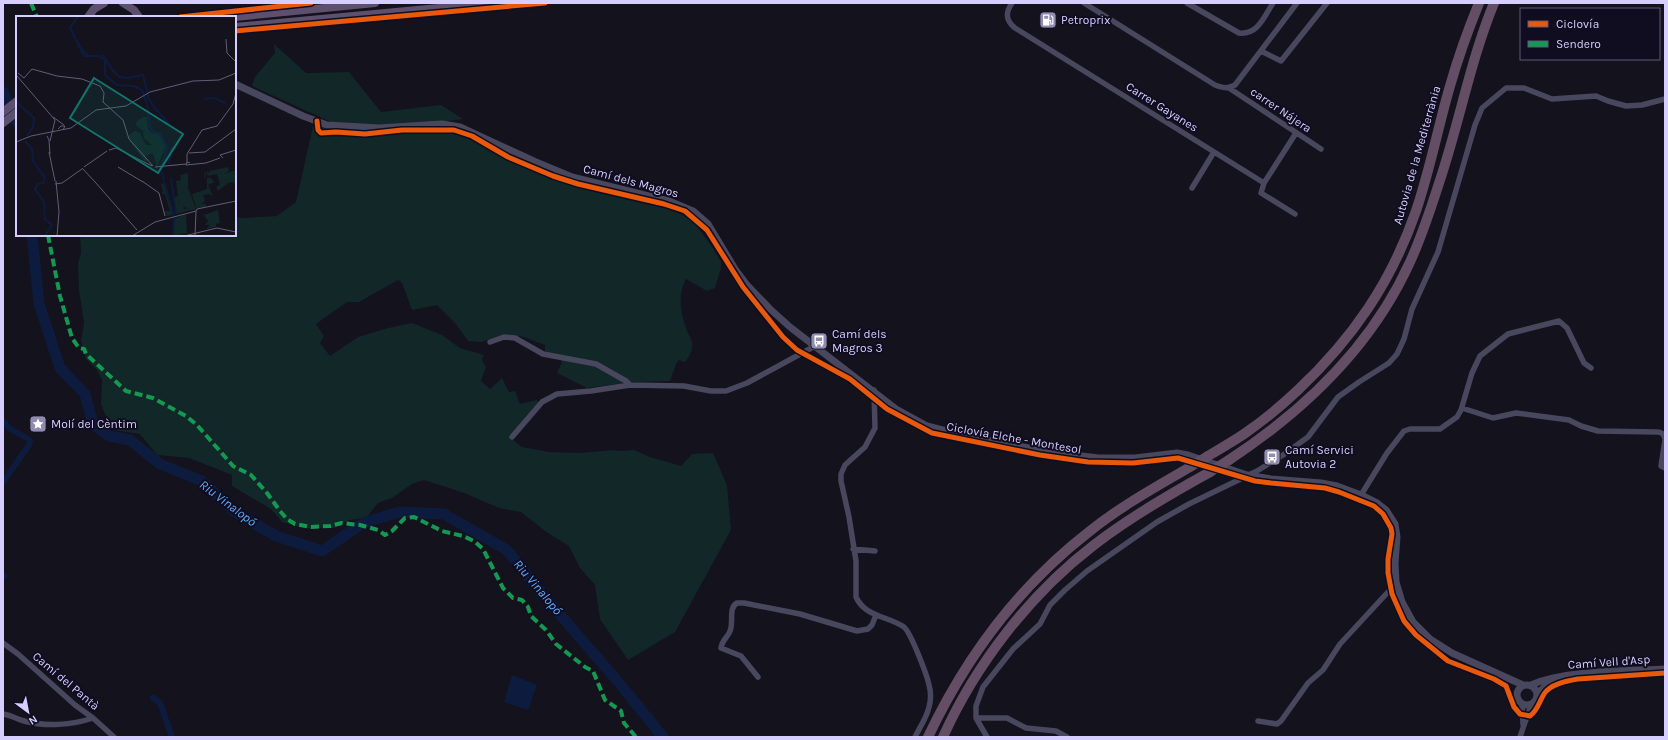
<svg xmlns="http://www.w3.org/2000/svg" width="1668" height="740" viewBox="0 0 1668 740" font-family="Karla,sans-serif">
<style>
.grass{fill:#112728}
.water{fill:#0d1c3e}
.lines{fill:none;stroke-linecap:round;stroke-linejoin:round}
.canal{stroke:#0d1c3e;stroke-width:6}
.river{stroke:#0d1c3e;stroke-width:11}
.minor{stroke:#49475d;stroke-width:5.5}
.tertiary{stroke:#49475d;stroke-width:7}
.primary{stroke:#5d506f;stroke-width:8}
.motorway{stroke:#644e65;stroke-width:10}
.motorway-bridge{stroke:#644e65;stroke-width:10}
.quiet{stroke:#139951;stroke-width:4;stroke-dasharray:8 4;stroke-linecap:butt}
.cycleway-casing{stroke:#110d21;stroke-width:8}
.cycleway{stroke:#e8590c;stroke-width:5}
.labels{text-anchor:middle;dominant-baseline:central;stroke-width:4;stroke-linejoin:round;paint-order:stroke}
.poi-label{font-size:12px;fill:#d5cefe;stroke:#110d21;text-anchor:start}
.street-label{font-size:12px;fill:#d5cefe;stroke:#110d21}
.water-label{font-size:13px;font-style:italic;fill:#5eacfc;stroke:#110d21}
.inset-river{fill:none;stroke:#0d1c3e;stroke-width:2}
.inset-road{fill:none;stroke:#615d77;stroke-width:1}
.view{fill:#0f766e;fill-opacity:0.15;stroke:#0f766e;stroke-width:2}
.inset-edge{fill:none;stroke:#d5cefe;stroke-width:2}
</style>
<rect width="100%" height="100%" fill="#14121d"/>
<path class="grass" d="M274,44L306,73L349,72L381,112L441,105L463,119L400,127L331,122L252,86L255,77L275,53Z
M313,126L324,127L342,135L361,137L412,132L455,134L466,137L510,160L565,183L673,210L693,221L713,248L721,262V268L715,288L707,291L686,279C677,294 681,313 686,328C687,333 691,337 692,342C693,349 690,357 685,362L679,360L676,364L670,381L632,382L587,388L557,373L562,362L557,354L545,353V345L524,337L505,334L481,342L468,341L456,324L437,305L412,310L402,283L398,280L359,302H347L316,324L324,336L320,343L330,356L358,337L388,328L412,323L442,335L460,348L484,355L482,360L486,367L481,381L490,389L502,378L509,392L515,391L520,404L537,400L542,407L513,440L522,447L549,452L580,453L613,450L621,451L634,450L650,457L681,466L692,454L713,453L727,485L731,530L675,632L628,660L600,619L595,585L580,568L569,546L545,531L521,512L499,508L464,493L424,480L412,484L392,498L378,503L366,518L349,520L334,528H304L282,522L271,509L232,486V475L189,458L157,455L140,434L114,430L107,419L101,404L102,380L97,370L86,359L81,341L84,323L79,290L78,263L81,253L80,235H235V216L241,218L277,216L296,202Z"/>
<path class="water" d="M512,675L537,685L528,710L504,702Z"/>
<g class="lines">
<path class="canal" d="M3,421L9,428L30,440L29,445L3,482
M3,575L4,576
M153,698L160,703L172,737"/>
<path class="river" d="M3,92L17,122
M32,235L39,304L60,368L85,394L93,424L109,436L130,440L160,464L202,481L235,512L276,536L322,551L363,523L399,512L444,514L507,550L543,595L620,684L663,737"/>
<path class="minor" d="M1012,3C1005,13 1006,21 1015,28L1264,183L1261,193L1295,214
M1084,3L1215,85C1223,88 1227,89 1235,85L1297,3
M1187,3L1239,33C1258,35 1264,17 1273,3
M1261,51L1281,61L1327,3
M1229,88L1321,149
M1264,183L1296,133
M1192,188L1214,152
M490,342L504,337L515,338L543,354L596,364L626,381L630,385
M874,390L875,428L865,447L845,465L841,474V481L849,517L856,561V597C865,617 888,616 904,627C911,633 927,675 929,685C931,692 931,700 929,707C927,717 920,727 915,737
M1462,408L1493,418L1516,413L1569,420L1581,426L1598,431L1657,432C1662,432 1664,434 1665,439
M512,437L542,402L557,394L591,391L630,385L684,386L711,391H726L747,383L815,346
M1665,440L1661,466L1665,468
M1361,495L1387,453L1404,431L1410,429H1440L1457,417L1461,410L1472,373L1480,356L1508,334L1559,321L1567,328L1584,363L1591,368
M853,549L875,551
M3,643L18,654L75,705L93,718L114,737
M758,677L741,656L721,648C722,640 728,637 730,631C734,622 728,608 737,603H744L800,614L857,631L868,629L872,625L876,615
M1522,704L1523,724
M3,714C10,715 17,719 24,721C46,727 72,725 93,718
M976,718H1007L1026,728L1056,731L1067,737
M1258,721L1277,724L1281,721L1308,683L1323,670L1340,644L1388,592L1397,586
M987,737L976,718V706L983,687L1013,649L1040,624L1050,605L1065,590L1087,571L1157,522L1189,504L1257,471L1283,455L1308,437L1338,397L1359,382L1389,363L1397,354L1404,339L1412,309L1438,252L1475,125L1482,108L1506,88H1524L1552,99L1596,96L1608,101L1626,106L1642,105L1665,99
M1520,737L1531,705"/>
<path class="tertiary" d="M235,84L303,116L327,125L379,128L442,124L460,127L536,162L572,177L669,201L693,211L708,224L735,269L747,285L770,309L790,327L896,409L927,426L966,436L1050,452L1098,458H1135L1177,453L1188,455L1247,475L1271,479L1321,483L1337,486L1361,495L1377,503L1386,510L1395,524L1397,537L1395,563L1396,582L1402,602L1413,622L1430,639L1452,653L1523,685
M1517 695a10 10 0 1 1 20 0a10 10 0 1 1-20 0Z
M1531,685C1563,670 1629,671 1665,669
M1537,694L1553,679"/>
<path class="primary" d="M123,3L134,10L139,17
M88,17L94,9L104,3
M235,17L375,3
M235,27L492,3
M3,112L17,101
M3,123L17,112"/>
<path class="motorway" d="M1208,456C1220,449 1232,442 1244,434C1263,421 1281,406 1298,390C1353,338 1391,283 1416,211C1430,170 1438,127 1450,86C1458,58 1468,30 1479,3
M1229,460C1305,410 1372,346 1410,262C1423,234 1432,205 1441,177C1460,119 1471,59 1494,3
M928,737C966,657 1020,585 1090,531C1121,506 1156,487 1190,467
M943,737C976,664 1030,594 1094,545C1130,517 1170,494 1210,472"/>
<path class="motorway-bridge" d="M1190,467L1208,456
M1210,472L1229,460"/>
<path class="quiet" d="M31,3L37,17
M48,235L60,296L72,338L79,348L84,349L86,354L126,391L153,398L186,416L197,425L233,466L251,475L267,493L280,511L287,519L295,524L311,527L330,526L342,523L360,525L378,530L385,535L392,531L405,518L414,517L442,531L463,536L474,541L483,549L503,588L513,598L522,600L528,607L531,616L546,630L556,644L585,667L593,671L605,700L621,711L624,723L636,737"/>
<g class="cycleway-casing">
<path id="cycleway" d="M180,17L311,3
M235,31L545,3
M317,121L318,130L321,133L336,132L365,134L402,130H454L472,136L508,157L553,176L578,184L664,204L685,211L707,230L743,287L783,337L797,350L850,379L887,409L932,433L1040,455L1088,462L1133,463L1178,458L1255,481L1271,483L1325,488L1339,492L1374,506L1383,514L1391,528L1392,534L1388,559V573L1392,594L1404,621L1416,635L1448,661L1494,679L1506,686L1514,707L1520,714L1530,716C1538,710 1539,702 1544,694C1550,684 1567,681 1578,679L1665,673"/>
</g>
<use href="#cycleway" class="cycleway"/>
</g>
<defs>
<g id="fuel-square" transform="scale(0.9)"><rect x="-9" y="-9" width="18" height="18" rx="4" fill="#918caf" stroke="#110d21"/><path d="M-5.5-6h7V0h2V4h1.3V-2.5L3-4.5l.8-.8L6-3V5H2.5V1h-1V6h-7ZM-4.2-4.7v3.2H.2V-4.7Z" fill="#fff"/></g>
<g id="bus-square" transform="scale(0.9)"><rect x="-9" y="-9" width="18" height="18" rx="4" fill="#918caf" stroke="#110d21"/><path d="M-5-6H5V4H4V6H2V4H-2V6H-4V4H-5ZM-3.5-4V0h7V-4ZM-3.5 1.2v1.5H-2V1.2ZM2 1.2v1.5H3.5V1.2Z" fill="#fff"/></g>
<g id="sight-square" transform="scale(0.9)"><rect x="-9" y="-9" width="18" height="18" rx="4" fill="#918caf" stroke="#110d21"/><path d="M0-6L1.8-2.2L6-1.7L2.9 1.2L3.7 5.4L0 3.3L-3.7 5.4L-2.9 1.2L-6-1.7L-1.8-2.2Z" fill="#fff"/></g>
</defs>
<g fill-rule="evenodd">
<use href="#fuel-square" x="1048" y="20"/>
<use href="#bus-square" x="819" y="341"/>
<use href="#sight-square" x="38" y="424"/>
<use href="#bus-square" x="1272" y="457"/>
</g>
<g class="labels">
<g class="poi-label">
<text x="1061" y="20">Petroprix</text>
<text x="832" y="334">Camí dels<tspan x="832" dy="14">Magros 3</tspan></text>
<text x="51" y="424">Molí del Cèntim</text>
<text x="1285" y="450">Camí Servici<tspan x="1285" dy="14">Autovia 2</tspan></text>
</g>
<g class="street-label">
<text transform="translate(1162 107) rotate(32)">Carrer Gayanes</text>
<text transform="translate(1281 110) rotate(34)">carrer Nájera</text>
<text transform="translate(1417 155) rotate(-74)">Autovia de la Mediterrània</text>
<text transform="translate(631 181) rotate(15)">Camí dels Magros</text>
<text transform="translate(1014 438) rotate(10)">Ciclovía Elche - Montesol</text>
<text transform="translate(1609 662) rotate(-4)">Camí Vell d'Asp</text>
<text transform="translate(66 681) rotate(40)">Camí del Pantà</text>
</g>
<g class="water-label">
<text transform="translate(228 503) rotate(37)">Riu Vinalopó</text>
<text transform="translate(538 587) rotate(50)">Riu Vinalopó</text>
</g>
</g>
<g transform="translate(16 16)">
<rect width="220" height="220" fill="#14121d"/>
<path d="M127,101H131L132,113L136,117L144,119L150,130L141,151L137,137L129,140L132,144L129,146L113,124V119L119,115L124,117L130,129H136L128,122L127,117L129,116L119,109L121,105ZM172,157V172L180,193L175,194L163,189L160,165L165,164L164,159Z" fill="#112728"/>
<path d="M162,180L163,189H167L168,193L175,192V194L160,198L158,181Z" fill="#112728"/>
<path d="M212,151L213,155L208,158L220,154V169L216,166L212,167L202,175L200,171L203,170H200L204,169L201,158L192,160L190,156L189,164L188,157L192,155L193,158V155ZM191,162H195L198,166L192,169L197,180L193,178L187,179L189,185L185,188H190V191L180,192L176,178L191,173ZM147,167L149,171L157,199L150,200L149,195H154L149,178H146L147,175L145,168ZM202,194L204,207L200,208V211L190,213L194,209H189L192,205L188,199ZM170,198L171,217L157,220L158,203Z" fill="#112728"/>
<path class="inset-river" d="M62,0L54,12L68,40H83L89,44V59L101,69L118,70L126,74L131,88L134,111L138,117H143L151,131L145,153L148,164M60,24L67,35L72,39M87,39L97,55L104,61L111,62L127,59L133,83L139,92M188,83L199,82L209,87M0,86L18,102L17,111L11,120M139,92L153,108M9,125L16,133L17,145L29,162L27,167L22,168L19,173L28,186L29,203L36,209L29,220M153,148L155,133L161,129V126M155,162L160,198M148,165L158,200L157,220"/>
<path class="inset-road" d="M210,23L211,37L220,46M2,57L8,62L16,53L41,60L66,63L84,70M1,60L39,104L34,125M84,70L88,77L87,86L107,104L113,123L137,150M37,101L48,109M42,113L45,110H49L47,114M31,120L33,124L34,138M0,126L15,120L55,112L80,94L110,90L134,76L177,65L203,64L220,57M93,134L100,132L136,150M33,136L39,165M173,137L189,136L220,113M207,142L204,139L220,134M171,146V138L186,114L201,110L217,88L220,77M174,147L171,146L170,149L190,147L204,142M68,151L91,135M102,151L127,166M139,151L170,148M66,152L80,167M40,165L43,196L41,220M126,165L143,177L149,200M80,167L121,214M39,168L46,167L66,153M180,195L181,193L220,185M116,220L139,206L180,195M168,220L201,212L220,216M179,220L180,195"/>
<path class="view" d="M78,62L167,118L142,157L54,102Z"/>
<rect width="220" height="220" class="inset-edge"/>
</g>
<rect width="1668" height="740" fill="none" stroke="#d5cefe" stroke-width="8"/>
<rect x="1520" y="8" width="140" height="52" fill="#110d21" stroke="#5f5a79"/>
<rect x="1528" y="21" width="20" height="6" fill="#e8590c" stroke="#5f5a79"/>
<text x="1556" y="28" font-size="12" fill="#d5cefe">Ciclovía</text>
<rect x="1528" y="41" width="20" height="6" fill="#139951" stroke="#5f5a79"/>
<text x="1556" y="48" font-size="12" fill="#d5cefe">Sendero</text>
<g transform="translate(28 712) rotate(148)" stroke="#110d21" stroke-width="3" paint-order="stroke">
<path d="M0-3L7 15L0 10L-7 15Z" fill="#d5cefe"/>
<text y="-6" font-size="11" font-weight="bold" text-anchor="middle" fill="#d5cefe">N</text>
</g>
</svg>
